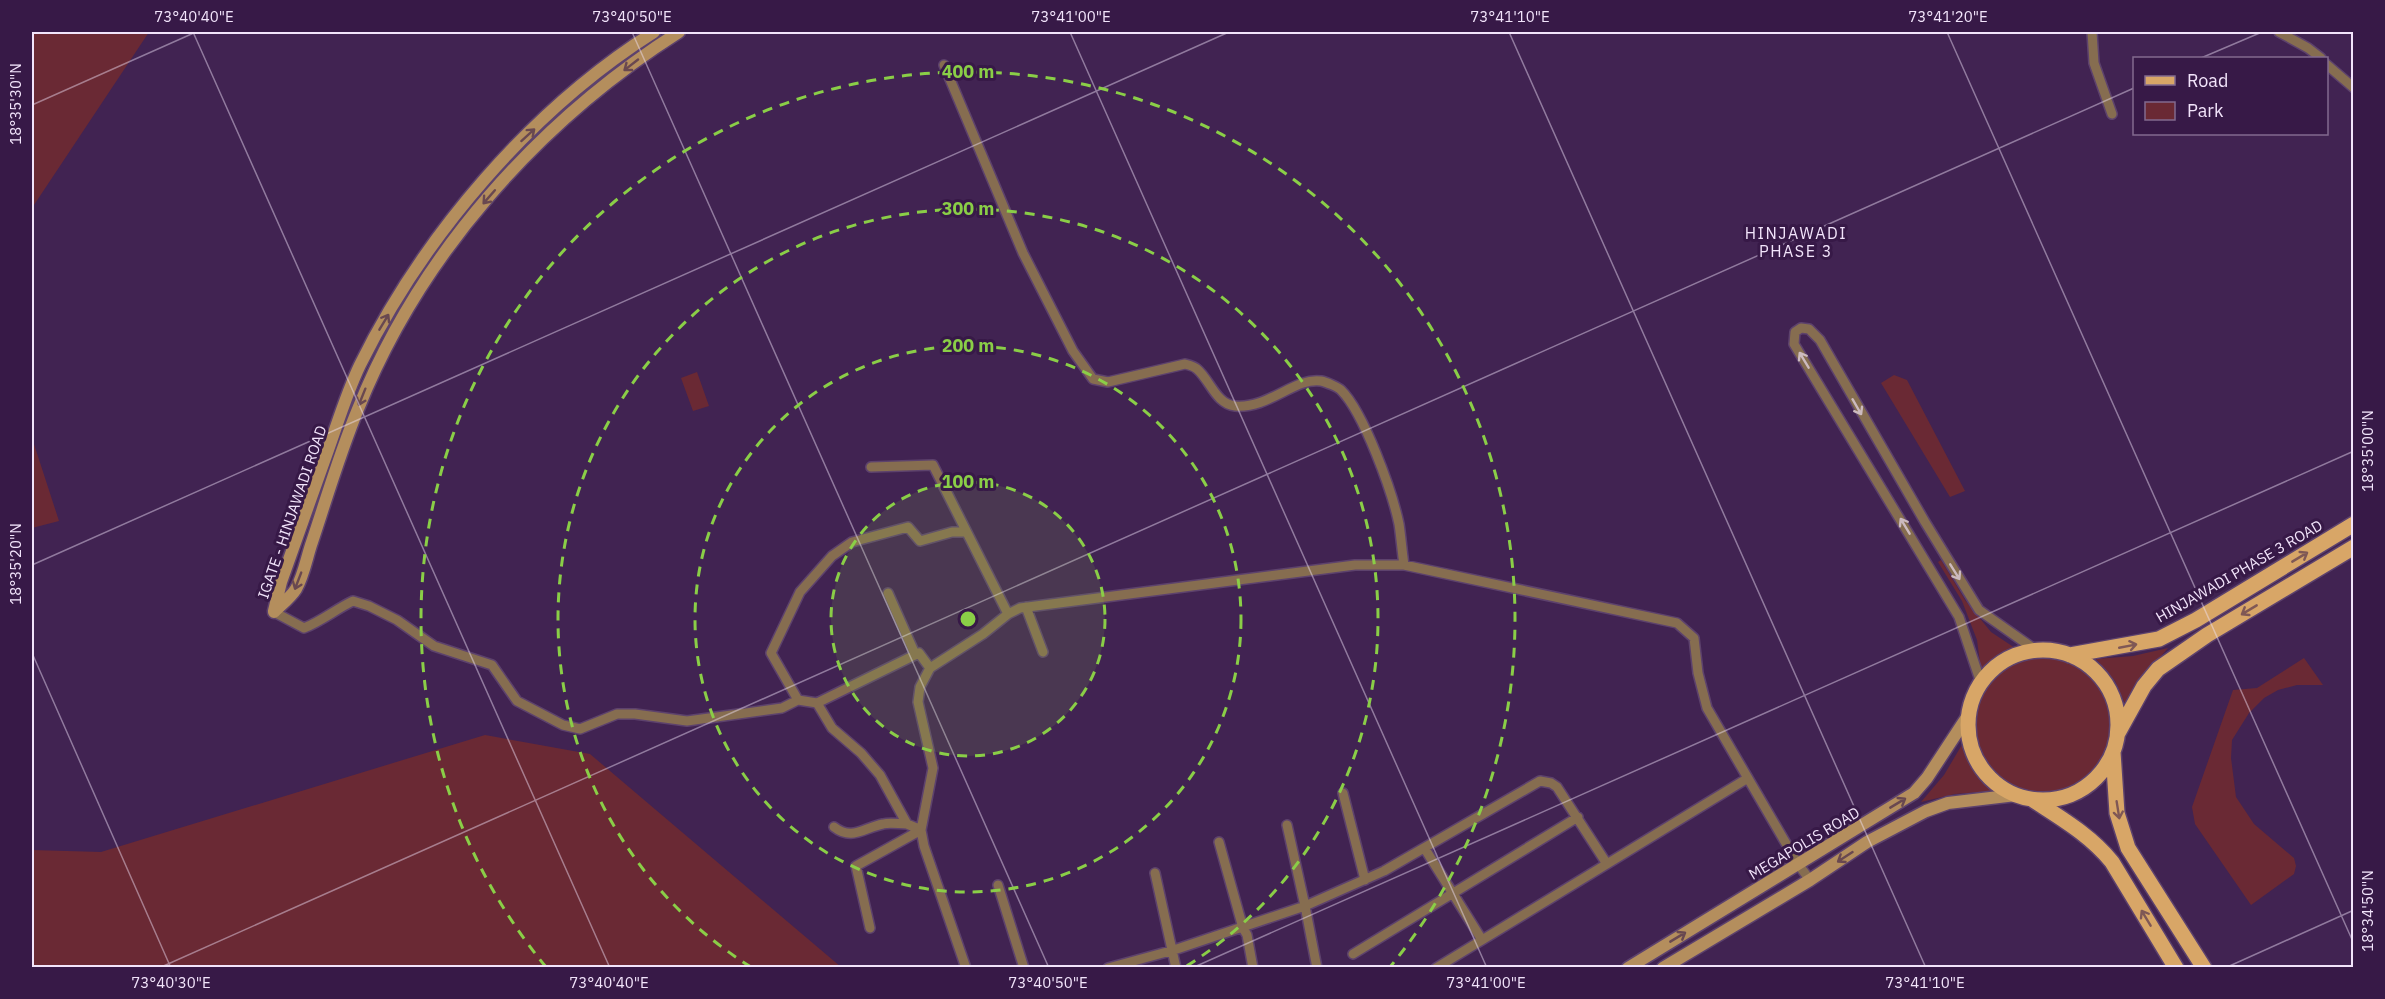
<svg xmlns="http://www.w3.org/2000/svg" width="2385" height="999" viewBox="0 0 2385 999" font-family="'IBM Plex Sans',sans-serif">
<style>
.green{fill:#6a2934}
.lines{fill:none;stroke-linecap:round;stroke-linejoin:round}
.street-casing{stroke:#5d426d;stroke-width:12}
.secondary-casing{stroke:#5d426d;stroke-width:15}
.primary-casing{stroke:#5d426d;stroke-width:18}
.street{stroke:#866d50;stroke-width:9}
.secondary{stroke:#b48e5d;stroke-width:12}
.primary{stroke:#d8a667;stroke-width:15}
.oneway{stroke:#694850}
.oneway2{stroke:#ccbabf}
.oneway3{stroke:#7f5855}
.ticks{fill:none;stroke:#f2e4fb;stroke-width:1.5;stroke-opacity:0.45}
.ring{fill:none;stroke:#8ace47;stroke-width:3;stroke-dasharray:10 8}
.labels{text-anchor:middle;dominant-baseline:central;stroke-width:6;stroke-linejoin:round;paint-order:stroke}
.street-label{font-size:15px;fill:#f2e4fb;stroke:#371947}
.neighbourhood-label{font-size:16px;letter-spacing:1.5px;fill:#f2e4fb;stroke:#371947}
.centre{fill:#8ace47;stroke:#371947;stroke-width:3}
.ring-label{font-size:18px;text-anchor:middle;font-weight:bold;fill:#8ace47;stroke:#371947;stroke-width:6;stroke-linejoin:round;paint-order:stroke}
.neatline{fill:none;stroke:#f2e4fb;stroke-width:2}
.ticks-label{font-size:15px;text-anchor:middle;fill:#f2e4fb}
</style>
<rect width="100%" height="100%" fill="#412352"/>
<path class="green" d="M32,32H149L32,208Z
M697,372L709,406L693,411L681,378Z
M1894,375L1907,380L1965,491L1950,497L1881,383Z
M32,438L59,521L32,528Z
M1941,560L1965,600L1991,632L2015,648L1998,657L1981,670L1977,640L1962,601L1938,562Z
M2168,648L2145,675L2126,706L2115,681L2096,659L2133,656Z
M2304,658L2323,685H2297L2278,690L2264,698L2249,713L2232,740L2231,758L2236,797L2254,824L2294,858L2296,866L2294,874L2251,905L2195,824L2192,807L2233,690L2257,688Z
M1976 725a67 67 0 1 1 134 0a67 67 0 1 1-134 0Z
M485,735L590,754L841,967H32V850L101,852Z
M1963,743L1974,770L1992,791L1955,794L1921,802L1944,775Z"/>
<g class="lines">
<g class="street-casing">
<path id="street" d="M2092,32L2094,63L2112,114
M2279,32L2308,48L2321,58
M2326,64L2354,88
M944,65L1023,253L1073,351L1093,379L1108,382L1185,364C1189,365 1194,366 1197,369C1210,380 1216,404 1235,406C1269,409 1295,377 1321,381C1326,382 1338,387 1341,390C1364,413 1392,491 1399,524C1401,537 1402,551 1404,565
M871,467L933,465L1008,614
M888,593L915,654
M1026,607L1043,652
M274,612L304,628C322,621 336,609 353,601L369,606L397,620L434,646L492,665L517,701L563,725L580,729L617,714H635L687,721L782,708L798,700L817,703L832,728L861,753L880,775L907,824L921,830
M1981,683L1959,617L1794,344L1795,332L1801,328L1809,329L1820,340L1925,522L1979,610L2037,651
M798,700L771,653L800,592L832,556L852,542L908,527L920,541L952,532H965
M817,703L919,653L930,668
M1343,793L1365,880
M834,827C852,841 863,828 883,824C890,822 899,824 907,824
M1219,842L1243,928L1247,935L1253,968
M1425,849L1482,940
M1155,873L1176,968
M998,885L1024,968
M870,928L856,866L921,830
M1353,954L1578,817
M966,968L924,846L921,830L933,768L918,702L920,687L930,668L983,634L1008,614L1020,608L1355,565H1404L1677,623L1694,638L1698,673L1707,708L1798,864L1810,880
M1108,968L1174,950L1305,906L1287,825
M1317,968L1305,906L1384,871L1540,781L1551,783L1557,787L1607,864
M1436,968L1748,778"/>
</g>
<g class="secondary-casing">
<path id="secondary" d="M274,611L281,582C297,538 312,494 328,450C338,422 347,392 360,365C424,235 531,110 654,32
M274,612C281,605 291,597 296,589C304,575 307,556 312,542C327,497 340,452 358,409C420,254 539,121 679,32
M1628,968L1914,793L1927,778L1969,714
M1663,968L1810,880L1867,842L1926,811L1948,803L2016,795"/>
</g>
<g class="primary-casing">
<path id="primary" d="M1968 725a75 75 0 1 1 150 0a75 75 0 1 1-150 0Z
M2070,655L2159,639L2196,620L2354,524
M2118,733L2144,686L2158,669L2207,635L2354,547
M2113,752L2117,813L2128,848L2204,968
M2033,800C2062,819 2090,835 2112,862L2176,968"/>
</g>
<use href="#street" class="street"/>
<use href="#secondary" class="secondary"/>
<use href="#primary" class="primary"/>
</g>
<defs><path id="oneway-shaft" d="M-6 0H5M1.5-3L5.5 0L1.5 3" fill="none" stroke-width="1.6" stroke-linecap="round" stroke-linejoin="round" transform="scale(1.5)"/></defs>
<g class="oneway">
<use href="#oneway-shaft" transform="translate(631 65) rotate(142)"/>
<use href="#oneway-shaft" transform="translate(528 135) rotate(-42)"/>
<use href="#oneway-shaft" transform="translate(489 197) rotate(131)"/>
<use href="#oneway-shaft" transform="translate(384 322) rotate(-59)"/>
<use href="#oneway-shaft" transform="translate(362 397) rotate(112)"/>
<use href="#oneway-shaft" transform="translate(298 581) rotate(111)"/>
<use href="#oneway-shaft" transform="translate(1898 803) rotate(-31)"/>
<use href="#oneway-shaft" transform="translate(1845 857) rotate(147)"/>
<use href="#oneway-shaft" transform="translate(1678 937) rotate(-31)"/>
</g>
<g class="oneway2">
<use href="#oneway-shaft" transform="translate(1804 360) rotate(-121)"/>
<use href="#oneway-shaft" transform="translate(1857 407) rotate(60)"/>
<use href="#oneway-shaft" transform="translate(1905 526) rotate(-121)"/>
<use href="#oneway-shaft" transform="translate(1955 572) rotate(58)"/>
</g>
<g class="oneway3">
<use href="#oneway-shaft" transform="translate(2300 557) rotate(-31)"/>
<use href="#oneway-shaft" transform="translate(2249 610) rotate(149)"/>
<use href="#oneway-shaft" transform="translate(2128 646) rotate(-11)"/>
<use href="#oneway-shaft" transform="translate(2118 810) rotate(81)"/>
<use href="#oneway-shaft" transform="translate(2146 918) rotate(-121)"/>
</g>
<path class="ticks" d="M193,32L610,968M632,32L1049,968M1070,32L1487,968M1509,32L1926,968M1947,32L2354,944M2201,58L2262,32M32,105L196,32M32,565L1229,32M32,653L171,968M159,968L2134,88M1192,968L2354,451M2225,968L2354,910"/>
<circle cx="968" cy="619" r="137" fill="#8ace47" fill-opacity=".12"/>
<g class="ring">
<circle cx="968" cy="619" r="137"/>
<circle cx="968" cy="619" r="273"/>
<path d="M751 967A410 410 0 1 1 1185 967"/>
<path d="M546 967A547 547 0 1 1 1390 967"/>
</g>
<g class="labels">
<g class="street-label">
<text transform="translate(292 512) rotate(-71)">IGATE - HINJAWADI ROAD</text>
<text transform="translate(2239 571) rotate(-30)">HINJAWADI PHASE 3 ROAD</text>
<text transform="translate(1804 843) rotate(-31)">MEGAPOLIS ROAD</text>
</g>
<g class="neighbourhood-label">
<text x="1796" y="233">HINJAWADI<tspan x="1796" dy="18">PHASE 3</tspan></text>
</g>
</g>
<circle cx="968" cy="619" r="9" class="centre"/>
<g class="ring-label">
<text x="968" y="78">400 m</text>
<text x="968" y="215">300 m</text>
<text x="968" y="352">200 m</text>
<text x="968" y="488">100 m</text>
</g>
<rect width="2385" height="999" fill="none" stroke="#371947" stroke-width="66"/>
<rect x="2133" y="57" width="195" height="78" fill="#371947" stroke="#826a8f" stroke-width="1.5"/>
<rect x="2145" y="76" width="30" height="9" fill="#d8a667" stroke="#826a8f" stroke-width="1.5"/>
<text x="2187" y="87" font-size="18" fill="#f2e4fb">Road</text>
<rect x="2145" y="102" width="30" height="18" fill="#6a2934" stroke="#826a8f" stroke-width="1.5"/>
<text x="2187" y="117" font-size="18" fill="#f2e4fb">Park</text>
<rect x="33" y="33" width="2319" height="933" class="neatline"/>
<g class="ticks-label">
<text x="194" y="22">73°40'40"E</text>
<text x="632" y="22">73°40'50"E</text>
<text x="1071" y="22">73°41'00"E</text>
<text x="1510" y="22">73°41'10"E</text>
<text x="1948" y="22">73°41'20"E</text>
<text transform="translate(16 104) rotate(-90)" y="5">18°35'30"N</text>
<text transform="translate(2368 451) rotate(-90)" y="5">18°35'00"N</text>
<text transform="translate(16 564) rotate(-90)" y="5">18°35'20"N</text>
<text transform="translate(2368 911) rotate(-90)" y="5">18°34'50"N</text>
<text x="171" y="988">73°40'30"E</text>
<text x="609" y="988">73°40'40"E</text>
<text x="1048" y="988">73°40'50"E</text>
<text x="1486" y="988">73°41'00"E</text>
<text x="1925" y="988">73°41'10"E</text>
</g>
</svg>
